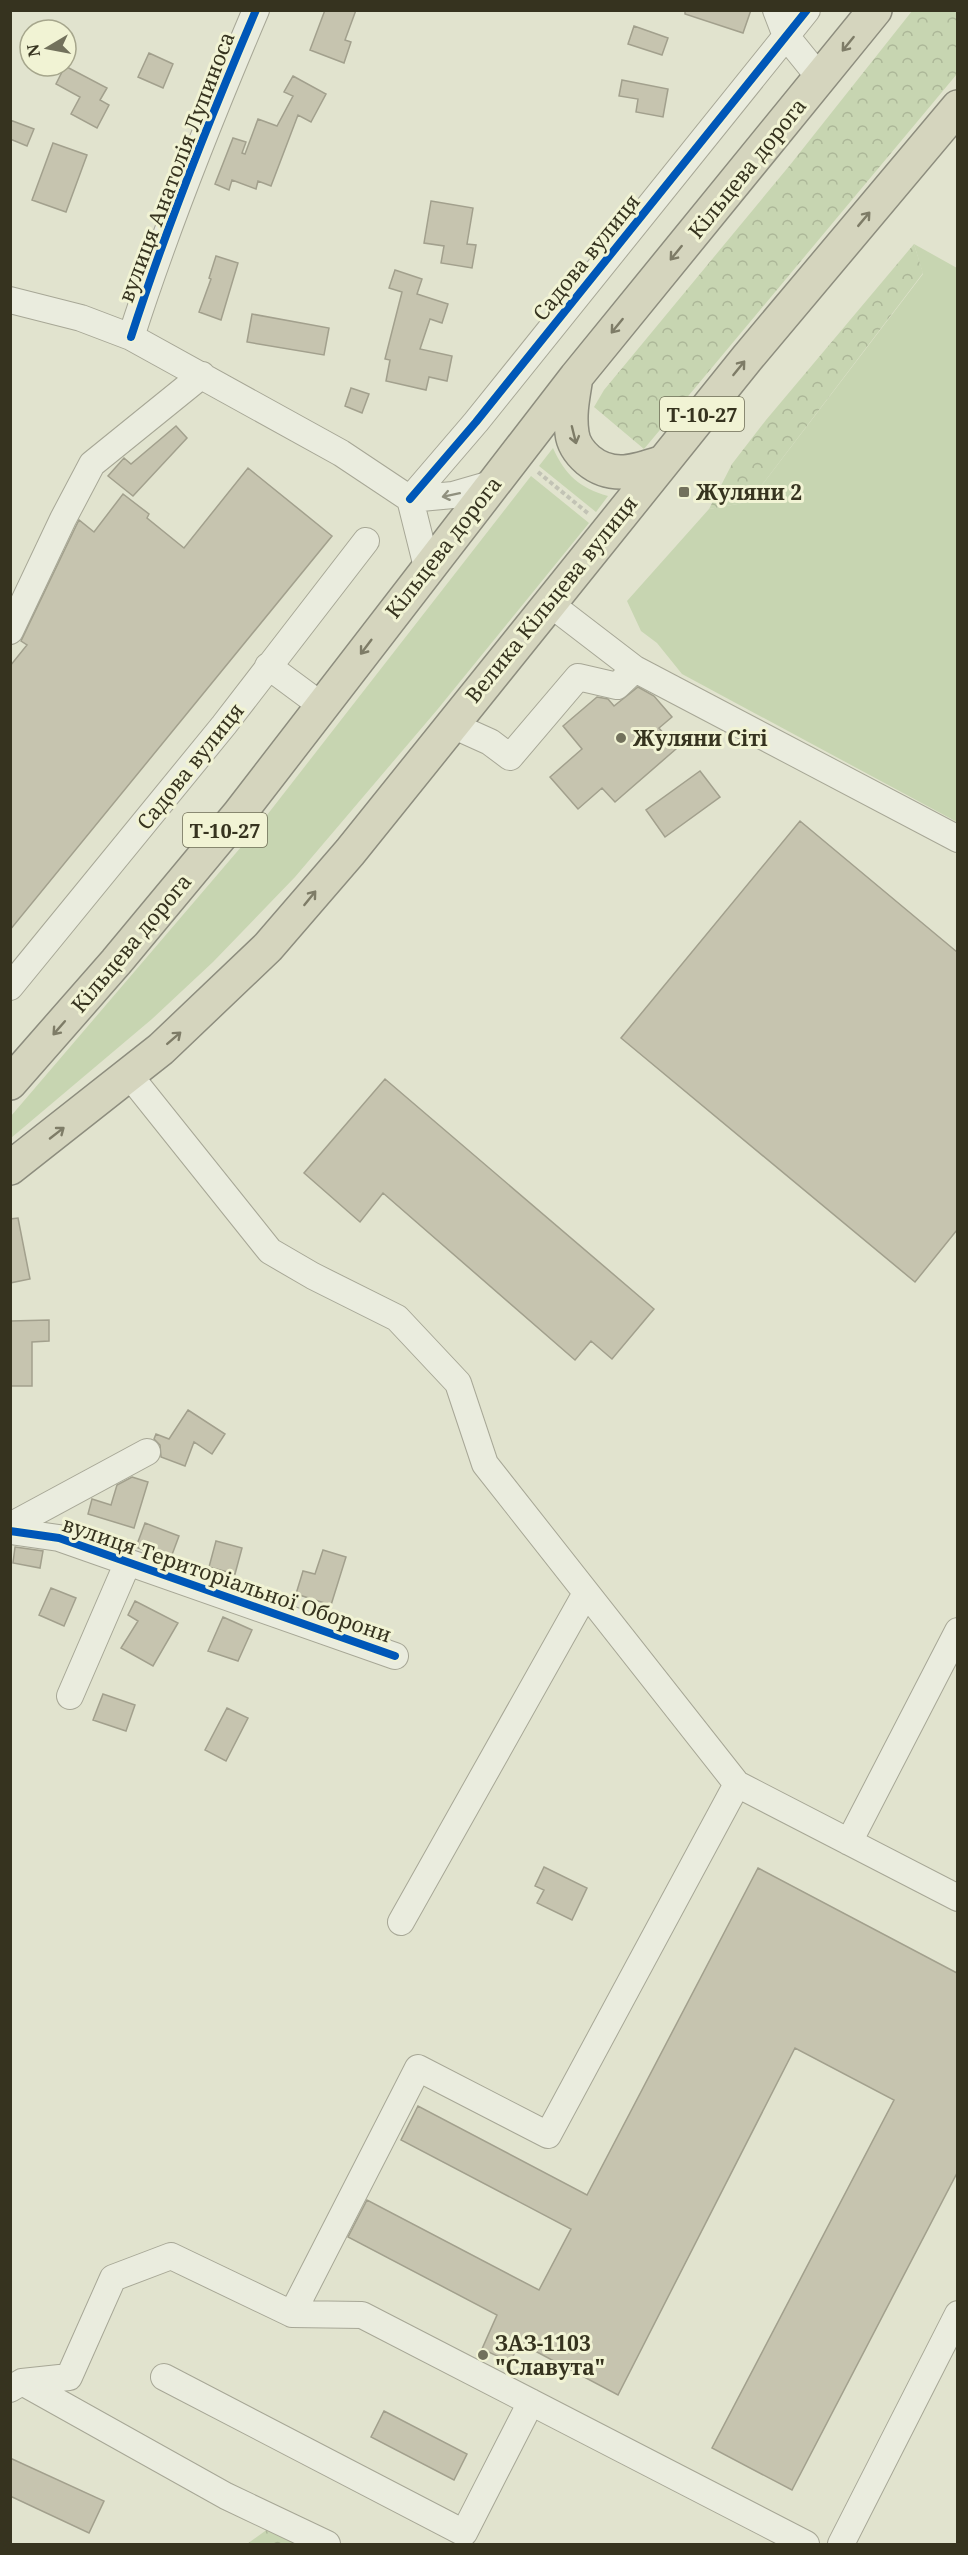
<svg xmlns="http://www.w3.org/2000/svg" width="968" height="2555" viewBox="0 0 968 2555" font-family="'Noto Serif',serif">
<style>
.green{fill:#c7d5b1}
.forest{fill:url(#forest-crowns)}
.building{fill:#c6c4af;stroke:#a2a08d;stroke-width:1.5}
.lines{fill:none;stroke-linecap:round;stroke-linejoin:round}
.minor-casing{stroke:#a7a796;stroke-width:28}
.highway-casing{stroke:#8d8d7e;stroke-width:36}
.path{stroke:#c2c3b5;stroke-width:4;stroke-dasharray:4.5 3;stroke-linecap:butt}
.minor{stroke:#eaecde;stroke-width:26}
.highway{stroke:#d5d5be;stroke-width:33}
.cycleway-casing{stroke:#f1f3d4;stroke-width:11}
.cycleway{stroke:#0057b8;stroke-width:8}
.oneway{stroke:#7e7c67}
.oneway2{stroke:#90907e}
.poi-dot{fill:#72715c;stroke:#f1f3d4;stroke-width:2}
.labels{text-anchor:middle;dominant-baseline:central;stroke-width:6;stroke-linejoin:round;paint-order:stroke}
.shield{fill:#f1f3d4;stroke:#6e6d55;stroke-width:1.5}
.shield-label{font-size:20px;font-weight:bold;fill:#36331f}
.street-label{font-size:21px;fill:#36331f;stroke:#f1f3d4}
.poi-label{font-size:21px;font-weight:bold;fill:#36331f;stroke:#f1f3d4;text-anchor:start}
</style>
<defs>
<pattern id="forest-crowns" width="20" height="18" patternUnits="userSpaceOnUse" patternTransform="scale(1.5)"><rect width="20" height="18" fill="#c7d5b1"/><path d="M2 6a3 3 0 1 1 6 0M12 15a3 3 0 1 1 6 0" fill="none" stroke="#acb798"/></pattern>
</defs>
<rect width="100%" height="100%" fill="#e1e3ce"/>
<path class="green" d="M914,244L957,268V822L682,674L657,643L641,631L627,601L709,509L749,502L923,274Z
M553,448C565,475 580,488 608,496L596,512L539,466Z
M531,476L589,523L437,710L295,877L213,962L152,1019L11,1138V1116L253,833Z"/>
<path class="forest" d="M912,11H957V74L644,449L594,407L604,390L790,165Z
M914,244L923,273L749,502L709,509L732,464L766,420Z
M272,2526L309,2544H247Z"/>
<path class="building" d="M325,10H356L345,40L351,42L344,63L310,50Z
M685,10H751L743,33L685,14Z
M634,26L668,38L662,55L628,44Z
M149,53L173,64L163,88L138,77Z
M65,66L107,88L100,100L109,105L97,128L71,114L80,97L56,84Z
M293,76L326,94L311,122L298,115L271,186L258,181L256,189L232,180L229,190L215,184L233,138L246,142L242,153L245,154L258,119L277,126L293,96L284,92Z
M622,80L668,89L663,117L636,112L638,99L619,96Z
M10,120L34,129L27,146L10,139Z
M53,143L87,155L66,212L32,200Z
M431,201L473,208L467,244L476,245L472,268L441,263L444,246L424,243Z
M216,256L238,263L221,320L199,312L211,279L209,278Z
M395,270L422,279L417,294L448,304L442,323L430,319L420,349L452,356L447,381L429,377L426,390L386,381L390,360L385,359L402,292L389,288Z
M252,314L329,328L324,355L247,342Z
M351,388L369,394L362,413L345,406Z
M176,426L187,438L133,496L108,476L124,458L131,464Z
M248,468L332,536L10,930V666L27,645L21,641L76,526L79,520L94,532L123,494L149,514L147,518L184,548Z
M638,687L654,696L672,717L659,728L676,749L615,802L602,788L578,809L550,777L582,749L563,726L597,697L608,699L614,706Z
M700,771L720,797L665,837L646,810Z
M800,821L957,952V1230L915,1282L621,1038Z
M385,1079L654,1309L612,1359L591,1341L575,1360L383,1193L360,1222L304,1173Z
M18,1218L30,1279L10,1283V1219Z
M49,1320V1341L32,1342V1386H10L11,1321Z
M188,1410L225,1434L212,1454L194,1442L185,1466L161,1457L160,1445L154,1439L156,1434L169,1439Z
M132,1477L148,1482L134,1528L88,1514L92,1499L111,1505L117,1485Z
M145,1523L179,1536L170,1560L136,1547Z
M216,1541L242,1548L235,1574L209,1567Z
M15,1547L43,1551L40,1568L13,1563Z
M323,1550L346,1557L331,1605L296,1594L303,1571L315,1574Z
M51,1588L76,1598L64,1626L39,1615Z
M135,1601L178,1623L153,1666L121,1648L138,1621L128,1615Z
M223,1617L252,1630L238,1661L208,1651Z
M103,1694L135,1705L126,1731L93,1720Z
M227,1708L248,1718L226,1761L205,1750Z
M544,1867L587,1888L572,1920L537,1903L544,1890L535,1886Z
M758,1868L957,1973V2173L792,2490L712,2448L894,2100L795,2048L618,2395L520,2343L510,2362L482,2349L497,2315L348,2237L367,2200L539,2290L571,2229L401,2140L418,2106L587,2195Z
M384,2411L467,2454L454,2480L371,2437Z
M10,2458L104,2501L89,2533L10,2496Z"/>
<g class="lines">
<g class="minor-casing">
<path id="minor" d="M776,10L786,36L820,78
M10,300L81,318L131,337L341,453L410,499L453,495L491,484
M131,337C167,225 210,118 256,10
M410,499L476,422L807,10
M410,499L427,567
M549,603L635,669L958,839
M10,631L63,519L92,464L202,375
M268,666L322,706
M450,724L490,742L510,757L578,677L617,686L635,669
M10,987L224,725L366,541
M10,1526L147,1452
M10,1531L59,1538L395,1656
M70,1696L128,1562
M737,1784L958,1898
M849,1842L958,1631
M401,1922L586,1593
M292,2314L362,2315L806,2544
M164,2377L464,2533L531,2402
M22,2382L226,2496L327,2544
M10,2389L22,2382L69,2377L113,2278L171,2256L292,2314L418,2068L548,2135L737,1784L485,1464L458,1383L397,1318L313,1276L270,1251L130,1076
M841,2544L958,2314"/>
</g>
<g class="highway-casing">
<path id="highway" d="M576,377C573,396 569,414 572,433C573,443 580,453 588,460C612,480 637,471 663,462
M10,1083L116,962L239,814L576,377L875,10
M10,1168L161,1049L268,947L350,852L748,357L958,107"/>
</g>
<path class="path" d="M538,472L590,515"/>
<use href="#minor" class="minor"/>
<use href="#highway" class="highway"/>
<g class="cycleway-casing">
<path id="cycleway" d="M131,337C167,225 210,118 256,10
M410,499L476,422L807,10
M10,1531L59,1538L395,1656"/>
</g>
<use href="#cycleway" class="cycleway"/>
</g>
<defs><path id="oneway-shaft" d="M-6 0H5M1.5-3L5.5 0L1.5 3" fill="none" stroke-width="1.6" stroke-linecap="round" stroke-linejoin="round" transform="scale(1.5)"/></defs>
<g class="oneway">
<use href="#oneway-shaft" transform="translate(848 44) rotate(129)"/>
<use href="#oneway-shaft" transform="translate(864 219) rotate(-50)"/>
<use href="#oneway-shaft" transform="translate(676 253) rotate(129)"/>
<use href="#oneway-shaft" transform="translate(617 326) rotate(129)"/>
<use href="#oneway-shaft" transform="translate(739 368) rotate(-51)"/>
<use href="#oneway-shaft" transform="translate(574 435) rotate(76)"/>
<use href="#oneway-shaft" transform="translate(366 647) rotate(127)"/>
<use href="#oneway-shaft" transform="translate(310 898) rotate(-51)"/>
<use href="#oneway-shaft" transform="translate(59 1028) rotate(131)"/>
<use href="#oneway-shaft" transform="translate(174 1038) rotate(-41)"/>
<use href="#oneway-shaft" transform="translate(57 1133) rotate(-38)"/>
</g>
<use class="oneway2" href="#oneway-shaft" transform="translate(451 495) rotate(168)"/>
<g class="poi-dot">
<rect x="678" y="486" width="12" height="12" rx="3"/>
<circle cx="621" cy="738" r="6"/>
<circle cx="483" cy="2355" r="6"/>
</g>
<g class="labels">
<g class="shield">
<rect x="660" y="397" width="84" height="34" rx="4.5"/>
<rect x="183" y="813" width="84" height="34" rx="4.5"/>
</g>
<g class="shield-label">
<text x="702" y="414">Т-10-27</text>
<text x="225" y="830">Т-10-27</text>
</g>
<g class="street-label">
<text transform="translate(176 167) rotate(-69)">вулиця Анатолія Лупиноса</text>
<text transform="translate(747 168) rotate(-51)">Кільцева дорога</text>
<text transform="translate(586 257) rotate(-51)">Садова вулиця</text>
<text transform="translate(443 547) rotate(-52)">Кільцева дорога</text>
<text transform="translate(551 599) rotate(-51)">Велика Кільцева вулиця</text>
<text transform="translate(190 766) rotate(-51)">Садова вулиця</text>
<text transform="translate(131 943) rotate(-50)">Кільцева дорога</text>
<text transform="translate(227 1579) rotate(19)">вулиця Територіальної Оборони</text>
</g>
<g class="poi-label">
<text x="696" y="492">Жуляни 2</text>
<text x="633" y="738">Жуляни Сіті</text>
<text x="495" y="2343">ЗАЗ-1103<tspan x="495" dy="24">"Славута"</tspan></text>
</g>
</g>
<rect width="968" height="2555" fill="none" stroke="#36331f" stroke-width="24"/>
<g transform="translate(48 48) rotate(260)"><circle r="28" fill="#f1f3d4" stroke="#a6a68c" stroke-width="1.5"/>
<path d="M0-4.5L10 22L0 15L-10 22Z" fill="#72715c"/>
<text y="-9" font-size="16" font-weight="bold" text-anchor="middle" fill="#36331f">N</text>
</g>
</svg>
